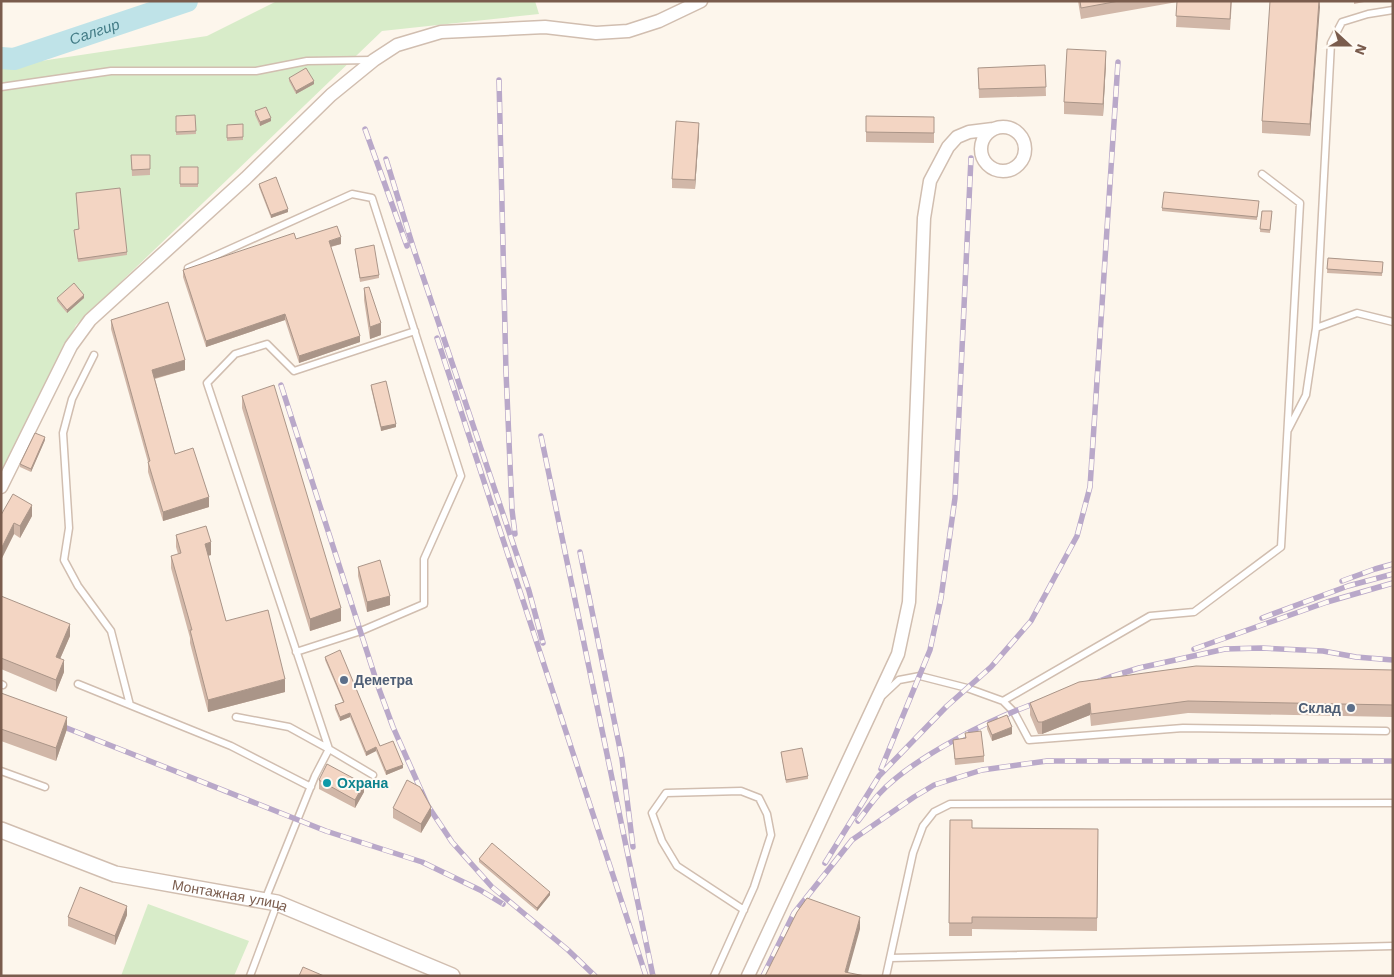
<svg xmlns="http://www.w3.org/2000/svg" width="1394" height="977" viewBox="0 0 1394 977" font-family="'Work Sans',sans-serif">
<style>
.green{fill:#d8ecc9}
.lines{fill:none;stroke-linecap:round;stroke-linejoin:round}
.river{stroke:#bfe3e8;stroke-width:22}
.service-casing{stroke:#d1beb0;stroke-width:9}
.minor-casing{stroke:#d1beb0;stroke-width:15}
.tertiary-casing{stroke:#d1beb0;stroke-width:18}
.service{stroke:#fff;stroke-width:6}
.minor{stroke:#fff;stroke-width:12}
.tertiary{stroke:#fff;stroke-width:15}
.rail-casing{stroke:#b9a8c9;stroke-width:5.5}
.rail{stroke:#fffaf3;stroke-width:4;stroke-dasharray:11;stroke-linecap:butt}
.wall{fill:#d1b7a8}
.shaded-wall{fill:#aa9588}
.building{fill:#f3d5c3;stroke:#aa9588}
.service-dot{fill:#5c6f8a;stroke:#fffaf3;stroke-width:2}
.culture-dot{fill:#0f9aa8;stroke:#fffaf3;stroke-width:2}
.labels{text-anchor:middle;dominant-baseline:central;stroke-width:4;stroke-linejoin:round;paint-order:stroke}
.service-label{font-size:14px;font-weight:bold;fill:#4e5e75;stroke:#fffaf3;text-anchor:start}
.culture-label{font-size:14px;font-weight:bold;fill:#0d838f;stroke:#fffaf3;text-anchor:start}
.street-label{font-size:14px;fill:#7a5c4d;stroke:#fffaf3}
.water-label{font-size:15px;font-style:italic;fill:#437c86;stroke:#fffaf3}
</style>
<rect width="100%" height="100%" fill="#fdf6ec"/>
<path class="green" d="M277,1H535L539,14L382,31L76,325L1,481V67L207,36Z
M148,904L249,941L234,976H121Z"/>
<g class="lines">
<path class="river" id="s1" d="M1,58L14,59L187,1"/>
<g class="service-casing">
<path id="service" d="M1,87L111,71H256L307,61L373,60
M188,268L352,194L372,198L461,476L424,559V604L361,631L296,652
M1316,328L1357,313L1393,322
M94,355L72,399L63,433L69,528L64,560L78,586L111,631L130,705
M1288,430L1306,395L1316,328L1331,43L1342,22L1368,14L1393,10
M1,684L3,685
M78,684L231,746L311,787
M883,695L899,680L920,676L967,688L1003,701L1150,616L1194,612L1281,547L1300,203L1262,174
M1003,701L1014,712L1029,740L1183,728L1386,731
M236,717L289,727L329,749
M329,749L207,383L235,354L267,344L294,371L415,331
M1,771L45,787
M265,900L315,776L329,749L373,775
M890,958L1393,946
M250,976L277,904
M714,976L754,887L771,835L767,814L759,798L741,791L666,793L652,813L662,841L677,866L744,910
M886,976L913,853L923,826L934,812L950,804L1393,803"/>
</g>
<g class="minor-casing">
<path id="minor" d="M981 149a22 22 0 1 1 44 0a22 22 0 1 1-44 0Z
M1,487L71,346L90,320L246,178L331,95L374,60L397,45L441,32L545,27L596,33L628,31L659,21L701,1
M748,976L898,654L909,602L924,218L930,181L948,147L957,137L969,132L993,129"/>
</g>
<g class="tertiary-casing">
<g id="tertiary">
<path id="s2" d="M1,830L115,874L277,903L452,976"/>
</g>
</g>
<use href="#service" class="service"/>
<use href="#minor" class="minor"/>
<use href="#tertiary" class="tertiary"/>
<g class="rail-casing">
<path id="rail" d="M499,80L506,372L512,510L515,534
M365,129L407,246
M386,159L414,250L529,591L543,643
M437,338L646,976
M281,385L379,689L393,727L428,806L452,842L492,887L568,950L595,976
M541,436L653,976
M580,552L622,759L633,847
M1342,581L1375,569L1393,564
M1262,618L1348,586L1393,574
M1194,649L1327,602L1393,583
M1091,684L1110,677L1139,668L1225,649L1261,648L1323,651L1356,657L1393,660
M54,723L326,831L422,862L480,890L503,904
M881,769L930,650L941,598L955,498L971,158
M858,821C865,812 872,802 879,794C913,757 994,717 1042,701
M825,863L879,776L947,706L991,667L1031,621L1077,536L1090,487L1118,62
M763,976L794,913L852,840L914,797L934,785L982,770L1047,761H1393"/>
</g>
<use href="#rail" class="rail"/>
</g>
<path class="wall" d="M1078,1H1232L1230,30L1176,27L1177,2L1081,19Z
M1320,1L1310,136L1262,133V121Z
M1354,1H1369L1354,4Z
M1106,63L1103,116L1064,114V102Z
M1045,65L1046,96L979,98L978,68Z
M289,78L314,84L296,94L289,81Z
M255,111L271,121L260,126L255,115Z
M195,115L196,134L176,135V116Z
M866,116L934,117V143L866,142Z
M243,124V140L227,141V125Z
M699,132L695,189L672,188V179Z
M131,155H150V175L132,176Z
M180,167H198V187H180Z
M259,184L288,212L271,218L259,187Z
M1259,201L1257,220L1162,211V208Z
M1262,211H1272L1270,233L1260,232Z
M79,229L127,252V255L78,262L74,230Z
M296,239L341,244L331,247L360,342L299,363L285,320L206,347L183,277V270Z
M355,249L379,275V278L360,282Z
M1328,258L1383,262L1382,276L1327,273Z
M364,288L381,335L370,339L364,300Z
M57,298H84L67,313L57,301Z
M111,320L185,370L155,379L175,454L209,507L163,521L148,472V462L111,329Z
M371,385L396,427L381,431L371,388Z
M242,396L341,621L310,631L242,408Z
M45,440L31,472L20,467V464Z
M1,515L32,516L20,538L14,534L1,560Z
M176,535L211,555L208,556L226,621L285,692L208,712L190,643V638L171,568V556L178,554L176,547Z
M358,567L390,605L367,612L358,576Z
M1,596L70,636L60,659L64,672L56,692L1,669Z
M325,657L380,746L403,768L386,775L376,751L366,756L350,717L340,721L335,709V705L343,702L325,660Z
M1393,670V717L1188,713L1091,726L1090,715L1042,734H1038L1030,715V703Z
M1,693L67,729L56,761L1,741Z
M987,723L1012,734L992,741L987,729Z
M965,733L984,756V762L955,765L953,740L965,738Z
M781,752L808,776V779L786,783Z
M319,780L364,792L355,808L319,789Z
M393,808L431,816L421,833L393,818Z
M950,820L972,828L1098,829L1097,931L972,929V936H949Z
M479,859L550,895L537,911L479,862Z
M127,915L115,945L68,926V917Z"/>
<path class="shaded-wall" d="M1319,1L1320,7L1310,136V124Z
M1106,51V63L1103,116V104Z
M314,81V84L296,94V91Z
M271,118V121L260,126V122Z
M699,123V132L695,189V180Z
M288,209V212L271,218V215Z
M341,237V244L329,247V241Z
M84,295V298L67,313V310Z
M285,314V320L206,347V341Z
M381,323V335L370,339V327Z
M360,336V342L299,363V356Z
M185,360V370L152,379V370Z
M396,424V427L381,431V427Z
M45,437V440L31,472V469Z
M209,497V507L163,521V512Z
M32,505V516L20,538V526Z
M14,523V534L1,560V549Z
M211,542V555L205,556V544Z
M390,596V605L367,612V602Z
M341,608V621L310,631V619Z
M70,624V636L56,668V657Z
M64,660V672L56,692V680Z
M285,679V692L208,712V700Z
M1090,703V715L1042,734V722Z
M350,713V717L340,721V717Z
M67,717V729L56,761V748Z
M1012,727V734L992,741V735Z
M376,747V751L366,756V752Z
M403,765V768L386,775V771Z
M364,784V792L355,808V800Z
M431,807V816L421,833V824Z
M550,892V895L537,911V908Z
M127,906V915L115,945V936Z
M860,917V929L847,976L845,972Z"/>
<path class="building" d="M1080,1H1119L1081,8Z
M1177,1H1231L1230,19L1176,16Z
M1270,1H1319L1310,124L1262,121Z
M1067,49L1106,51L1103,104L1064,102Z
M1045,65L1046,87L979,89L978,68Z
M306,68L314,81L296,91L289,78Z
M266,107L271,118L260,122L255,111Z
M195,115L196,131L176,132V116Z
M866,116L934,117V133L866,132Z
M676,121L699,123L695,180L672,179Z
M243,124V137L227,138V125Z
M131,155H150V169L132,170Z
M180,167H198V184H180Z
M276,177L288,209L271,215L259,184Z
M120,188L127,252L78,259L74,230L79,229L76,193Z
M1164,192L1259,201L1257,217L1162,208Z
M1262,211H1272L1270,230L1260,229Z
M337,226L341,237L329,241L360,336L299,356L285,314L206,341L183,270L294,233L296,239Z
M374,245L379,275L360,278L355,249Z
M1328,258L1383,262L1382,273L1327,269Z
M74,283L84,295L67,310L57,298Z
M369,287L381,323L370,327L364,288Z
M168,302L185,360L152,370L175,454L193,448L209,497L163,512L148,462L150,461L111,320Z
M386,381L396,424L381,427L371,385Z
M274,385L341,608L310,619L242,396Z
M35,433L45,437L31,469L20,464Z
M13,494L32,505L20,526L14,523L1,549V515Z
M206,526L211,542L205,544L226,621L268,610L285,679L208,700L190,630H192L171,556L181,553L176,535Z
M380,560L390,596L367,602L358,567Z
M1,596L70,624L56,657L64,660L56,680L1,658Z
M340,650L380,746L393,741L403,765L386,771L376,747L366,752L350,713L340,717L335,705L344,702L325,657Z
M1196,666L1393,670V705L1188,701L1091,714L1090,703L1042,722H1038L1030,703L1079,682Z
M1,693L67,717L56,748L1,729Z
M1007,715L1012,727L992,735L987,723Z
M981,731L984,756L955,759L953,740L966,738L965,733Z
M802,748L808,776L786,780L781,752Z
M327,764L364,784L355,800L319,780Z
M407,780L420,787L431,807L421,824L393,808Z
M950,820H972V828L1098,829L1097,918L972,917V923H949Z
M492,843L550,892L537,908L479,859Z
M80,887L127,906L115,936L68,917Z
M807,898L860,917L845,972L865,976H765L797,912Z
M303,967L324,976H299Z"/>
<g class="service-dot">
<circle cx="344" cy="680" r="5"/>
<circle cx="1351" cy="708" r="5"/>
</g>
<circle class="culture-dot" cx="327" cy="783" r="5"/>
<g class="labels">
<g class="service-label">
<text x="354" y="680">Деметра</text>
<text x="1341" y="708" text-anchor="end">Склад</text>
</g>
<g class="culture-label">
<text x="337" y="783">Охрана</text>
</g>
<g class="street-label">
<text stroke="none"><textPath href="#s2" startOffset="239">Монтажная улица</textPath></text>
</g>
<g class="water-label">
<text stroke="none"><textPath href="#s1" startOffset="98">Салгир</textPath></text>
</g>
</g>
<rect width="1394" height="977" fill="none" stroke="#7a5c4d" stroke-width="5"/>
<g transform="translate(1349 45) rotate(111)" stroke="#fffaf3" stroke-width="4" paint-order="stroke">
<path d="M0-4L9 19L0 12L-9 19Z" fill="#7a5c4d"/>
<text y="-8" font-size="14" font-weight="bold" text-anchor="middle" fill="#7a5c4d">N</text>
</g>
</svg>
